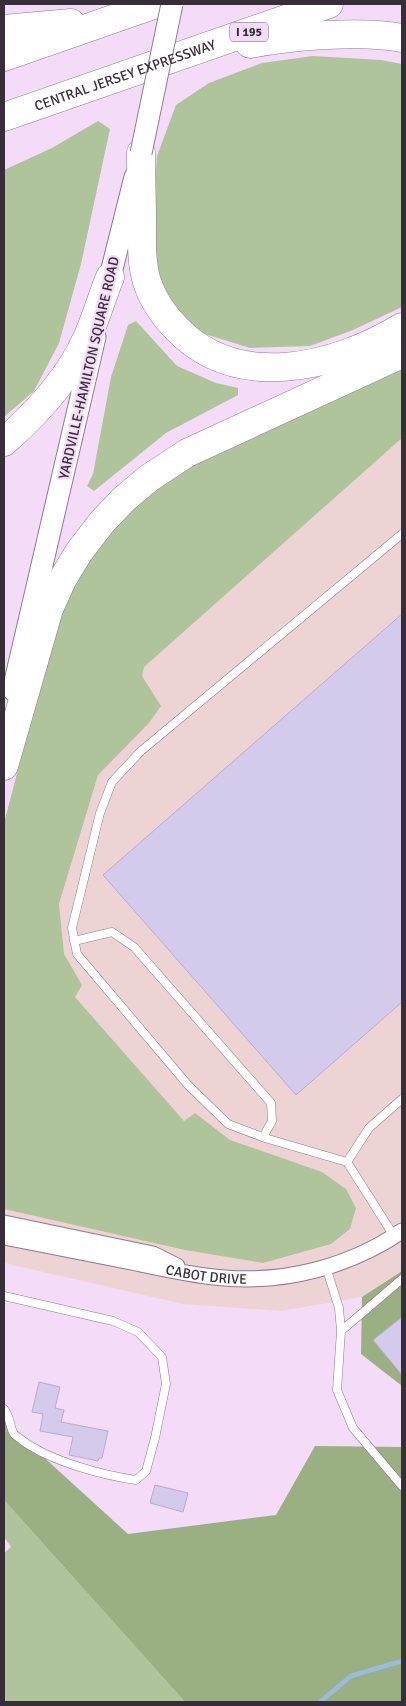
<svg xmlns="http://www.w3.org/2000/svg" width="406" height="1706" viewBox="0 0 406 1706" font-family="Signika,sans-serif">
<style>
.industrial{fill:#eed3d5}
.green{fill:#b0c49b}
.forest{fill:#9ab082}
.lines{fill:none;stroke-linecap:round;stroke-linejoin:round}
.stream{stroke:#98bbe2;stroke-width:4.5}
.building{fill:#d4caec;stroke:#b7adce}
.lane-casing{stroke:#8e7892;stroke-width:9}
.street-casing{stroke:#8e7892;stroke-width:17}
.secondary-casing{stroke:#8e7892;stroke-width:23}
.highway-casing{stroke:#8e7892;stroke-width:29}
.lane{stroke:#fff;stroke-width:8}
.street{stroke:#fff;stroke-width:15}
.secondary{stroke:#fff;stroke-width:21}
.highway{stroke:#fff;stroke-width:28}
.secondary-bridge-casing{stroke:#8e7892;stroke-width:23;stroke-linecap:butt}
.secondary-bridge{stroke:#fff;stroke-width:21}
.labels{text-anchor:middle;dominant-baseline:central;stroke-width:4.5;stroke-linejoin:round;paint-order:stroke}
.shield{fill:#f4dbf8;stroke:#706272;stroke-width:1}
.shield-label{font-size:12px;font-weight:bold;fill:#372e39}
.street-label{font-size:14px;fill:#372e39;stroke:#f4dbf8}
</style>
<rect width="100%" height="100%" fill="#f4dbf8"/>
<path class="industrial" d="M402,403V1271L362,1297L281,1311L183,1304L4,1263V908L131,578Z"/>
<path class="green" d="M313,56L381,60L402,64V307L353,330L310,346L250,348L205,334L181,319L159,289L153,214L157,156L176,105L209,83L262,63Z
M98,121L110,129L81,264L59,343L34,391L4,417V170L52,148Z
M136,321L177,366L216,383L238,388V395L166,433L94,491L87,486L93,474L111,377L128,325Z
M402,362V438L144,667L142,676L161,706L149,723L98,775L59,904L64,954L82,985L75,997L184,1121L195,1113L230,1140L322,1172L346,1189L356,1208L350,1229L331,1244L263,1263L185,1250L4,1209V823L59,613L87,552L148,494L196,463Z
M4,1500L185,1702H5L4,1701V1553L11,1547L4,1537Z"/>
<path class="forest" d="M402,1271V1386L361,1354L362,1297Z
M4,1421L128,1534L276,1515L315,1446L402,1447V1702H185L4,1500Z"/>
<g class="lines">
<path class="stream" d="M320,1702L351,1676L402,1661"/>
</g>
<path class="building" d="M402,614V1002L296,1095L103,875Z
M402,1317V1375L373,1340Z
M39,1382L60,1387L55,1408L64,1410L61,1422L108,1431L102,1458H99L98,1461L69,1455L73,1437L40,1431L43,1414L32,1412Z
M155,1485L188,1493L183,1512L150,1503Z"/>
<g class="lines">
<g class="lane-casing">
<path id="lane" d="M74,941L112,932L134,947L271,1103L272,1121L263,1137
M347,1162L369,1128L402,1099
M394,1236L347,1162L265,1138L228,1124L188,1085L77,954L72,928L100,813L112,782L141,751L402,534
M326,1267L339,1308L341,1331L337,1390L353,1428L402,1486
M4,1296L113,1321L138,1332L162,1357L166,1384L155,1438L146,1471L136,1480C101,1475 51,1461 23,1441C21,1439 16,1436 14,1434C9,1426 11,1418 4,1409
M341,1331L402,1279"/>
</g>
<g class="street-casing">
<g id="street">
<path d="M4,1223L153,1254L177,1266"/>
<path id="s1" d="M4,1237C46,1245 89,1254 131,1262C162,1268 193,1276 225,1278C287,1283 351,1266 402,1231"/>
</g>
</g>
<g class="secondary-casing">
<path id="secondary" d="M106,293L135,177
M13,690L95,337"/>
</g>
<g class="highway-casing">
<g id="highway">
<path d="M4,29L71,23"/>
<path d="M250,44C291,36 362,30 402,38"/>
<path d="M4,57L156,4"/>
<path id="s2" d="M4,117L329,4"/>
<path d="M141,153C141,176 142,199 142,222C142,242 141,262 147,282C153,300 164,316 177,329C238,392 336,367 402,327"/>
<path d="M4,442C37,413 69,379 87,338C96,318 102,297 110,277"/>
<path d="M4,766L49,609L62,580L79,552L102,522L124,499L149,478L187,453L402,354"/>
</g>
</g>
<use href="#lane" class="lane"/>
<use href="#street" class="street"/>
<use href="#secondary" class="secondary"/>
<use href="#highway" class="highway"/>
<g class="secondary-bridge-casing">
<path id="secondary-bridge" d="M141,153L172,4"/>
</g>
<use href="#secondary-bridge" class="secondary-bridge"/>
</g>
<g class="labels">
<rect class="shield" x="230" y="22.5" width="38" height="19" rx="4"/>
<g class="shield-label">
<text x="249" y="32">I 195</text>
</g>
<g class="street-label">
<text stroke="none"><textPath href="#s2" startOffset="128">CENTRAL JERSEY EXPRESSWAY</textPath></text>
<text transform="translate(89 368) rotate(-77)">YARDVILLE-HAMILTON SQUARE ROAD</text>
<text stroke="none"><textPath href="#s1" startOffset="206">CABOT DRIVE</textPath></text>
</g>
</g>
<rect width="406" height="1706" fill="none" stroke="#372e39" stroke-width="10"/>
</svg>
